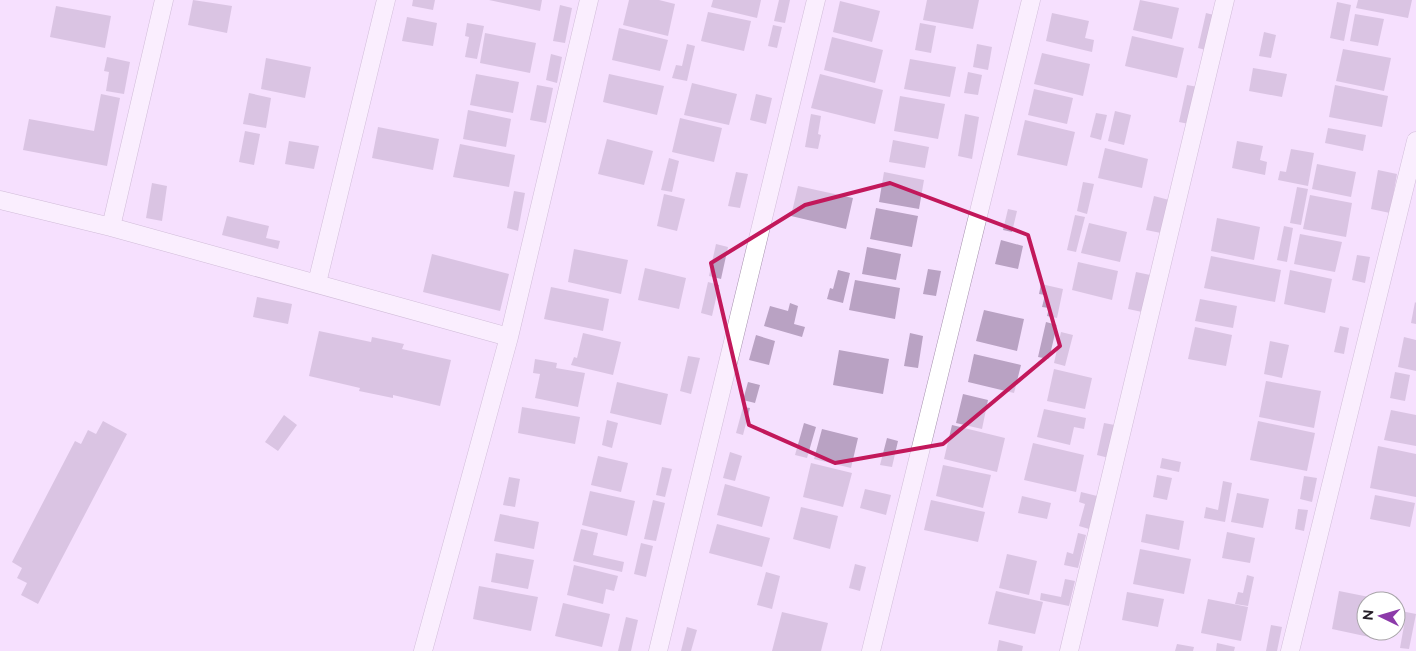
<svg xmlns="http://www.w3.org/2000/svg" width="1416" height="651" viewBox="0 0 1416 651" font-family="Raleway,sans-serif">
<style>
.building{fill:#b9a2c3}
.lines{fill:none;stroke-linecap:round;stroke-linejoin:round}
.minor-casing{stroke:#a591ad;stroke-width:19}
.minor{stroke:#fff;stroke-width:18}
.marked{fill:none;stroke:#c2185b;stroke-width:4;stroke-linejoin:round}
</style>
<rect width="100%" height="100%" fill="#f5e0fe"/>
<path class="building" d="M193,0L232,6L227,33L188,25Z
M413,0H435L433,10L412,6Z
M489,0H542L540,11Z
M629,0H659L675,4L668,36L623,25Z
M713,0H761L757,18L711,7Z
M779,0H790L785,23L774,21Z
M927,0H979L973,29L923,20Z
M1140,0L1179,8L1172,39L1133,30Z
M1358,0H1412L1408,18L1356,8Z
M840,1L880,11L872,42L833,32Z
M1337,2L1351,5L1344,41L1330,38Z
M560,5L572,8L565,43L553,41Z
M56,6L111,16L105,48L50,37Z
M708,12L751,21L744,51L701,41Z
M1052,13L1089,21L1085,38L1094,40L1092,52L1046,41Z
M1206,13L1218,16L1210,51L1198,48Z
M1355,14L1384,19L1378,46L1350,41Z
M407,17L437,23L433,46L402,41Z
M467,23L484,26L477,59L465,57L469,37L465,36Z
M920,23L936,26L931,53L915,50Z
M773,25L782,27L777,48L768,46Z
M619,28L668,40L660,71L612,60Z
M1264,32L1276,35L1271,58L1259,56Z
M485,33L536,43L530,73L480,63Z
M1132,36L1184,48L1177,78L1125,66Z
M832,37L883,50L875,83L824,70Z
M687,44L695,46L687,81L672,78L676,65L682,66Z
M977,44L992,47L988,70L973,67Z
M1343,49L1391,58L1384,91L1336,81Z
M1042,53L1090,64L1083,96L1034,84Z
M551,54L562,57L557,83L546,80Z
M107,57L130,62L124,94L106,91L109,72L104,71Z
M266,58L311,67L305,98L261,89Z
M910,59L956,67L950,97L904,89Z
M1253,68L1287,74L1282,97L1249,91Z
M968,72L982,75L978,95L964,93Z
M476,74L519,82L513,113L470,105Z
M609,74L664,86L657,115L603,102Z
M820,74L883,90L875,124L811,108Z
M692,83L737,94L729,125L684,115Z
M537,85L553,88L546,123L530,120Z
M1187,85L1198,87L1189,124L1179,122Z
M1335,85L1388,96L1382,127L1329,117Z
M1034,89L1073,98L1067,124L1028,115Z
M249,93L271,98L266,128L243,124Z
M101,94L120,98L107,166L23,150L29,119L94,131Z
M756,94L772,98L766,124L750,120Z
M900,96L945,104L938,139L894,131Z
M468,110L511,119L506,147L463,139Z
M1115,111L1131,115L1124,145L1108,141Z
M1096,113L1107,115L1101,140L1090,137Z
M811,114L821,116L818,134L821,135L818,149L805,147Z
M965,114L979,117L972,159L958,156Z
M680,118L722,128L714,162L672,152Z
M1025,120L1075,132L1067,166L1017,155Z
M378,127L439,139L433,170L372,158Z
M1328,128L1366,135L1363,151L1325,143Z
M245,131L260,134L254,165L239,162Z
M607,139L653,151L644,185L598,174Z
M893,140L929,147L925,168L889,162Z
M289,141L319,146L314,169L285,164Z
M1237,141L1263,146L1260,160L1267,162L1265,175L1232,168Z
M460,144L515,155L509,187L453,177Z
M1105,148L1148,159L1142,188L1098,178Z
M1291,149L1314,153L1308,186L1278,180L1280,171L1286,172Z
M669,158L679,161L672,192L661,190Z
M1317,164L1356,172L1351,197L1312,189Z
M1378,170L1397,174L1390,213L1371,209Z
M736,172L748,174L740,208L728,206Z
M884,172L924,180L919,209L879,202Z
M1083,182L1094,184L1087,214L1077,211Z
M152,183L167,186L162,221L146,218Z
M798,186L853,198L846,229L791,216Z
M1297,187L1308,189L1301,225L1290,223Z
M514,191L525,193L518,231L507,228Z
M664,194L685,199L677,231L657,226Z
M1310,195L1352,203L1346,237L1303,229Z
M1154,196L1169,200L1161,233L1146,230Z
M876,208L918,216L912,247L870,239Z
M1008,209L1017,211L1012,232L1003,230Z
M1075,215L1085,217L1076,252L1067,250Z
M227,216L269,226L266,238L280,241L278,249L222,235Z
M1217,218L1260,227L1254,260L1211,251Z
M1089,223L1127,232L1120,262L1081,253Z
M1284,226L1293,228L1287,262L1277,260Z
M1300,234L1342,242L1335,272L1294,264Z
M1001,240L1023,246L1018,269L995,264Z
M716,244L728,247L721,279L709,276Z
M867,247L901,254L896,280L862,274Z
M574,249L628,260L621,294L568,282Z
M432,254L509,274L500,311L423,292Z
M1357,255L1370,257L1365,283L1352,280Z
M1211,256L1281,270L1275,302L1204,288Z
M1078,262L1118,271L1112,300L1072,290Z
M645,268L686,278L679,309L638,300Z
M928,269L941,271L936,296L923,294Z
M838,270L850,273L843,303L827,299L830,288L833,289Z
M1290,270L1332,279L1325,313L1284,304Z
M1136,272L1155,276L1147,313L1128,309Z
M855,280L900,288L895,319L849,310Z
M708,282L719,285L712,316L701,313Z
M1041,284L1063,289L1057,318L1047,316L1049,308L1042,307L1045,295L1039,294Z
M551,287L609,299L603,331L544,319Z
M257,297L292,304L288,324L253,317Z
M1200,299L1237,306L1233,328L1195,321Z
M1415,302L1416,303V324L1411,323Z
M790,303L798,306L794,324L805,327L802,337L764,326L770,306L788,311Z
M984,310L1024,319L1017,351L976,341Z
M1046,322L1057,325L1049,359L1038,357Z
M1340,326L1349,328L1344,354L1334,352Z
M1195,327L1232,335L1226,366L1188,359Z
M319,331L371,342L372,337L404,344L402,349L451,360L440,406L393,395V398L359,391L360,388L309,376Z
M1061,332L1073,335L1065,366L1054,363Z
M583,333L621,342L613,375L571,365L574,357L577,358Z
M910,333L923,336L918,368L904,366Z
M756,335L775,341L769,365L749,360Z
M1404,337L1416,340V371L1398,367Z
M1270,341L1289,345L1282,378L1264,374Z
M839,350L889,359L883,394L833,385Z
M974,354L1021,365L1014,393L968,382Z
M688,356L700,358L691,394L680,391Z
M535,359L557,363L556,368L585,373L578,407L535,398L540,374L533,373Z
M1054,369L1092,378L1085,409L1047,401Z
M1395,372L1410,375L1405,401L1390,398Z
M1266,381L1321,391L1314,428L1259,417Z
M617,382L668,394L661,425L610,413Z
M748,382L760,385L755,403L743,400Z
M963,394L988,400L982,429L956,423Z
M522,407L580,417L575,444L518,433Z
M743,407L750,408L743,435L736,433Z
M1044,409L1086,418L1084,429L1074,427L1070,445L1037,437Z
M1391,410L1416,415V446L1384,440Z
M284,415L297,425L278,451L265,442Z
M607,420L618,423L612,448L602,445Z
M103,421L127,434L38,604L21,595L27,583L17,578L22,568L12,562L75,441L81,444L88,430L96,434Z
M1258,421L1315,433L1307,471L1250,460Z
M804,423L816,427L807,458L795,455Z
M1104,423L1120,426L1113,459L1097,455Z
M952,425L1005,438L997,472L944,459Z
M822,429L858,438L851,468L814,459Z
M887,438L898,441L892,467L880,465Z
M1033,443L1084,455L1076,492L1024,480Z
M1378,446L1416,454V497L1370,488Z
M730,452L742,456L735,481L723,478Z
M598,456L628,463L621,492L591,485Z
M1162,458L1181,462L1179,472L1160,468Z
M811,463L852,473L843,507L803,497Z
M943,465L991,475L983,508L936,496Z
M662,467L672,469L665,497L656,495Z
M1157,475L1172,478L1167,500L1153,497Z
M1304,476L1317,478L1312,502L1300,499Z
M509,477L520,479L515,507L503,505Z
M1223,481L1232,483L1225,522L1204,518L1206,507L1218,510Z
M725,484L770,497L762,527L717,515Z
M865,489L891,495L886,515L860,508Z
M590,491L635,501L627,536L582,525Z
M1081,492L1097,496L1089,529L1079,526L1085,504L1079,502Z
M1237,493L1269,499L1263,528L1231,522Z
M1375,495L1415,503L1410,527L1370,519Z
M1022,496L1051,503L1047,519L1018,513Z
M653,500L665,503L656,541L644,539Z
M931,500L985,512L978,542L924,530Z
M801,507L838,516L830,549L793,539Z
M1298,509L1308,510L1304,531L1295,529Z
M500,514L539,522L534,549L494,541Z
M1146,514L1184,521L1179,550L1141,542Z
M717,524L770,538L762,567L709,553Z
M581,529L598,533L593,555L624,562L622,572L573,561Z
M1227,532L1255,538L1250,563L1222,558Z
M1078,533L1086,535L1078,568L1064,565L1067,552L1073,554Z
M641,543L653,546L646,577L634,574Z
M1140,549L1191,559L1184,594L1133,584Z
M496,553L534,560L528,589L491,582Z
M1007,554L1037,561L1029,595L999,588Z
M855,564L866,567L860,591L849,588Z
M574,565L618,576L614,591L606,589L603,604L567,595Z
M766,572L780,576L772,609L757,605Z
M1247,575L1254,577L1248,606L1235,604L1238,592L1243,593Z
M1065,579L1075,581L1069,606L1040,600L1041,593L1061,597Z
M479,586L538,597L531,631L473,619Z
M996,591L1043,602L1035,634L988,624Z
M1339,591L1384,600L1366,601V631H1376L1374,638L1332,629Z
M1127,592L1164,599L1158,627L1122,620Z
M1208,599L1248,607L1241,641L1201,633Z
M563,603L610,614L602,647L555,636Z
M1401,611L1416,614L1409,649L1400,648L1405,620L1399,619Z
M782,612L828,623L821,651H772Z
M626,617L638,620L631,651H618Z
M1271,625L1282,627L1277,651H1266Z
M687,627L697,630L691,651H681Z
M999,640L1023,646L1022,651H997Z
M1217,643L1235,647L1234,651H1216Z
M1177,644L1194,647L1193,651H1175Z"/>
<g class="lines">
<g class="minor-casing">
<path id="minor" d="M0,200L111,227L509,337
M111,227L164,0
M317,283L386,0
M423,651L509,337L589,0
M658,651L816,0
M871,651L1031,0
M1069,651L1225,0
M1290,651L1416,141"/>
</g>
<use href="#minor" class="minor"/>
</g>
<path d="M0 0H1416V651H0ZM890,183L1028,235L1060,346L943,444L835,463L749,425L711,263L805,205Z" fill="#f5e0fe" fill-opacity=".55" fill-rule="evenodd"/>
<path class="marked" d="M890,183L1028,235L1060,346L943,444L835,463L749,425L711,263L805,205Z"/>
<g transform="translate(1381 616) rotate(275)"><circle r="24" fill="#ffffff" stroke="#a8a5a9"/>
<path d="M0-4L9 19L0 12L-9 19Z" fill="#8c3aa9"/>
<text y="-8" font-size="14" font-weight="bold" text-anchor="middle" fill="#251e28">N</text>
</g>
</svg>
